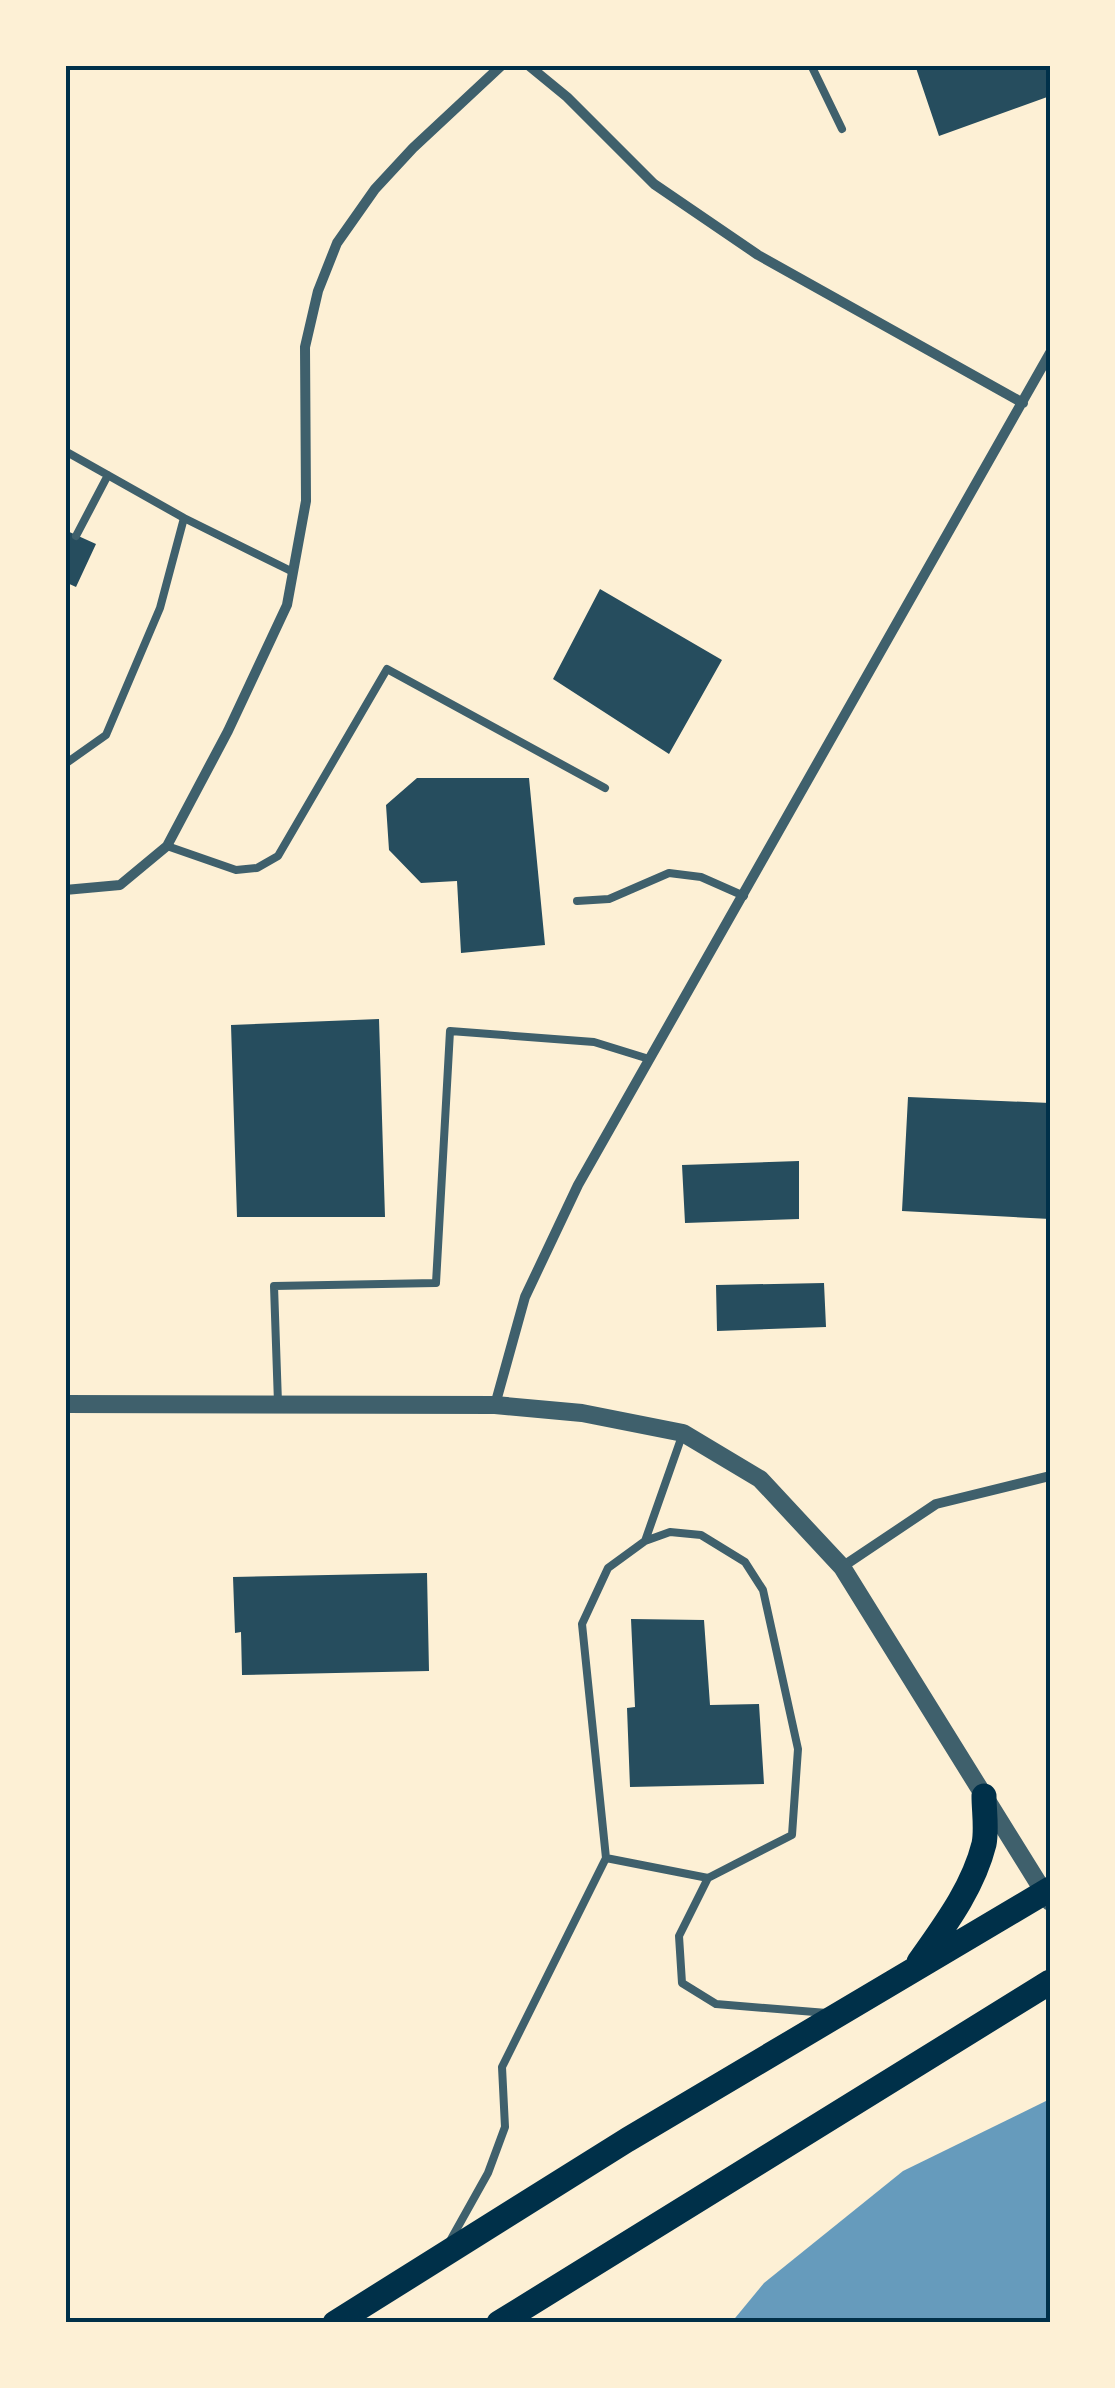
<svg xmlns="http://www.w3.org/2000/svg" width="1115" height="2388" viewBox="0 0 1115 2388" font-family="Lato,sans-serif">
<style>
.water{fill:#669bbc}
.building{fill:#264d5e}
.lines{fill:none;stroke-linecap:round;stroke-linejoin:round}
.service{stroke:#3f606c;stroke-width:8}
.minor{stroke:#3f606c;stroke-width:10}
.tertiary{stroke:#3f606c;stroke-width:18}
.primary{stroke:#003049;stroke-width:25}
.neatline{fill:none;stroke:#003049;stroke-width:4}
</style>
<rect width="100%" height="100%" fill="#fdf0d5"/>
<path class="water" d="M1050,2099V2323H731L764,2283L903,2171Z"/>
<path class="building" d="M915,65H1047L1050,96L939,136Z
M65,530L96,544L76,587L65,582Z
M600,589L722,660L669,754L553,679Z
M417,778H529L545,945L461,953L457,881L421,883L389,850L386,805Z
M379,1019L385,1217H237L231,1025Z
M908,1097L1050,1103V1219L902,1211Z
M799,1161V1219L685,1223L682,1165Z
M824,1283L826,1327L717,1331L716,1285Z
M427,1573L429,1671L242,1675L241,1632L235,1633L233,1577Z
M631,1619L704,1620L710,1705L759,1704L764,1784L630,1787L627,1708L635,1707Z"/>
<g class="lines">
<path class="service" d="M811,65L842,129
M65,451L184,518L293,572
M76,536L108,475
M65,764L106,735L160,608L184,518
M167,846L236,870L257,868L278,856L387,669L605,788
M577,901L609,899L669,873L701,877L744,896
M278,1403L274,1286L436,1283L450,1031L594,1042L649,1059
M645,1541L683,1433
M708,1878L606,1858L582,1624L608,1568L645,1541L670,1532L701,1535L745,1562L763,1590L798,1749L792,1835L708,1878L679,1936L682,1983L716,2004L827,2013
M450,2241L488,2173L505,2127L502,2067L606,1858"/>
<path class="minor" d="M528,65L567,97L654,184L758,255L1023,403
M65,890L120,885L167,846L228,731L287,605L306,501L305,347L318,291L337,243L375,189L413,148L502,65
M495,1405L525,1297L578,1185L1050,353
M842,1567L936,1504L1050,1476"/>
<path class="tertiary" d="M65,1404L495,1405L582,1413L683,1433L760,1479L842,1567L1050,1902"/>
<path class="primary" d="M919,1962C945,1925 973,1888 984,1844C987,1829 984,1811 984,1796
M335,2323L627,2140L1050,1889
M499,2323L1050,1982"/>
</g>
<rect width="1115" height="2388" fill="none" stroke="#fdf0d5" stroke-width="135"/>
<rect x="68" y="68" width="980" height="2252" class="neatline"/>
</svg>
